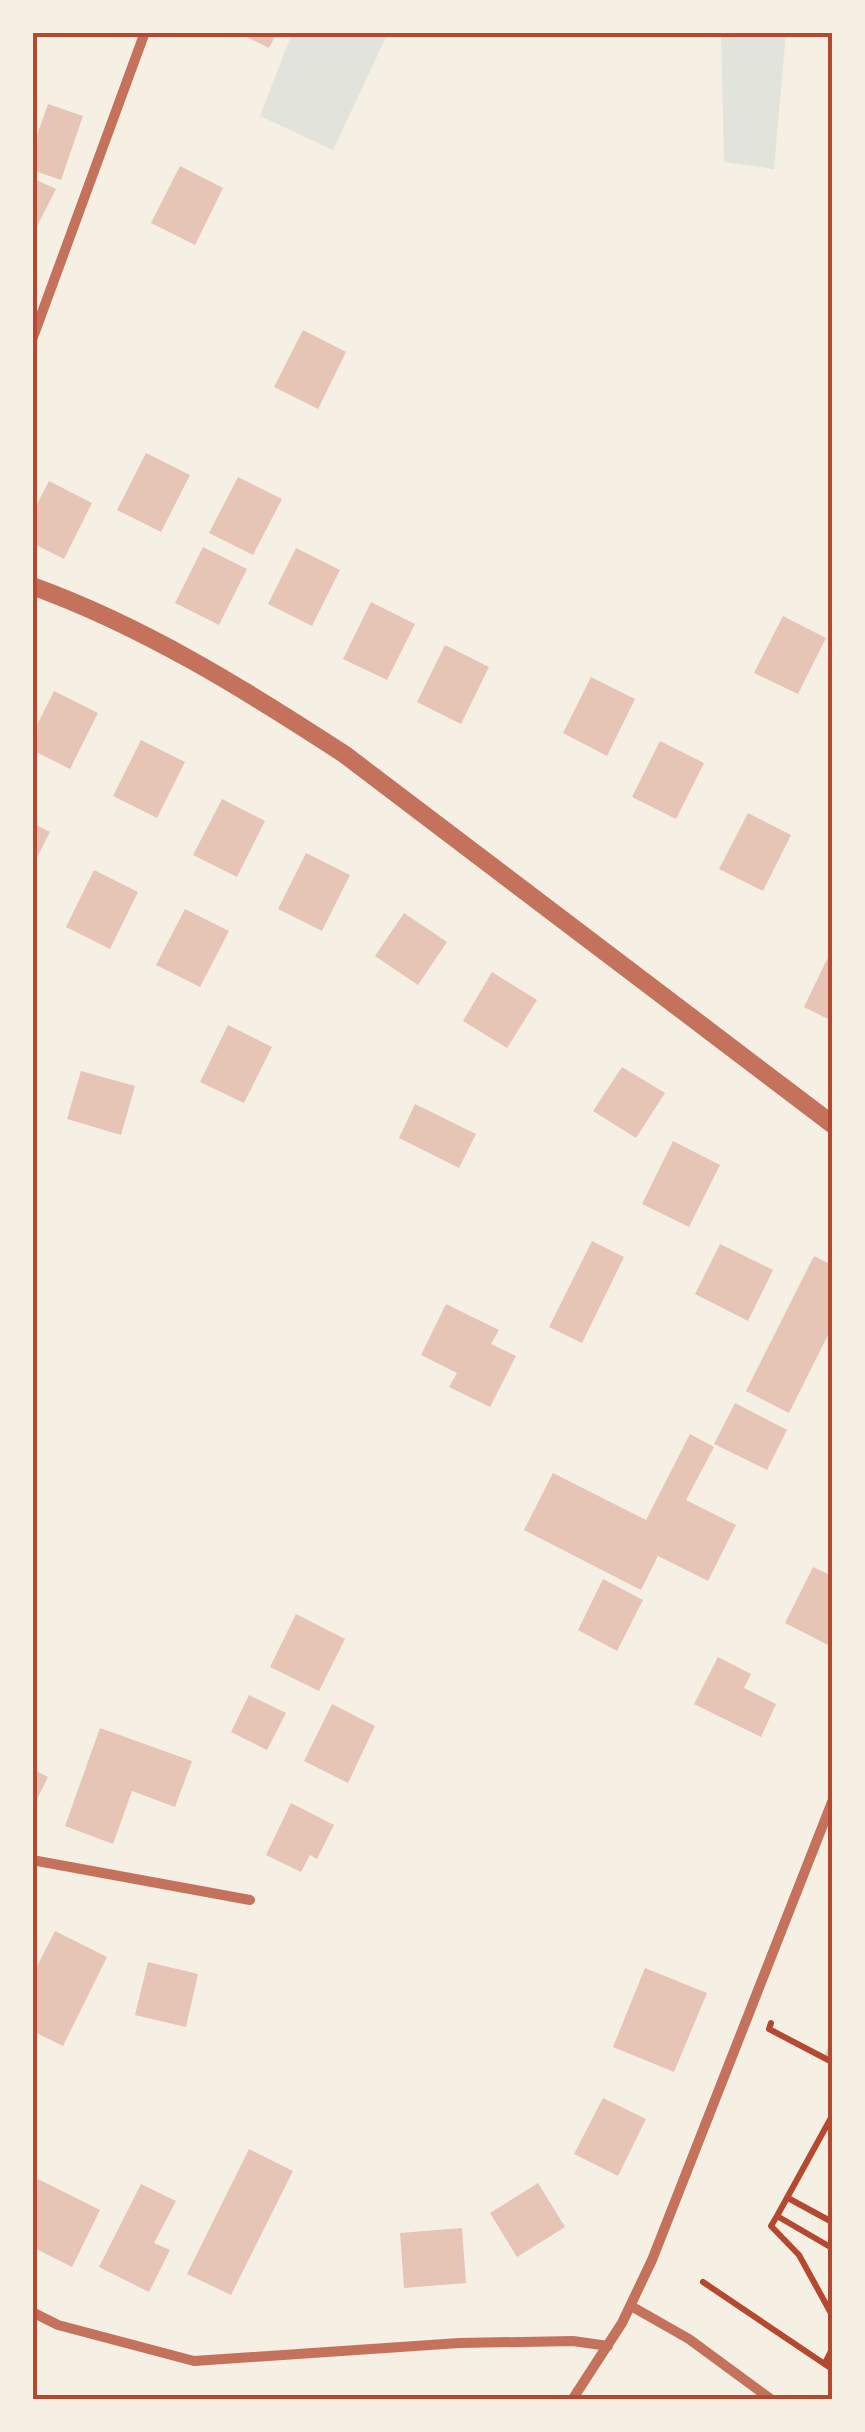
<svg xmlns="http://www.w3.org/2000/svg" width="865" height="2432" viewBox="0 0 865 2432" font-family="Cabin,sans-serif">
<style>
.green{fill:#e2e4dc}
.lines{fill:none;stroke-linecap:round;stroke-linejoin:round}
.stream{stroke:#c9d6d2;stroke-width:10}
.building{fill:#e6c5b7}
.path{stroke:#b5482f;stroke-width:6}
.minor{stroke:#c5725c;stroke-width:10}
.tertiary{stroke:#c5725c;stroke-width:18}
.neatline{fill:none;stroke:#b5482f;stroke-width:4}
</style>
<rect width="100%" height="100%" fill="#f6efe4"/>
<path class="green" d="M292,33H388L333,150L260,116Z
M721,33H786L774,169L724,162Z"/>
<g class="lines">
<path class="stream" d="M830,2055L832,2051"/>
</g>
<path class="building" d="M237,32H277L269,48Z
M48,104L83,116L61,180L32,170V149Z
M180,166L223,188L195,245L151,223Z
M32,178L56,189L32,236Z
M303,330L346,352L318,409L274,387Z
M146,453L190,475L161,532L117,510Z
M238,477L282,499L253,555L209,533Z
M49,481L92,503L64,559L32,543V514Z
M203,547L247,569L219,625L175,603Z
M296,548L340,570L312,626L268,604Z
M371,602L415,624L387,680L343,659Z
M783,616L826,638L798,694L754,673Z
M445,645L489,667L461,724L417,702Z
M591,677L635,699L607,756L563,733Z
M54,691L98,713L70,769L32,750V735Z
M141,740L185,762L157,818L113,796Z
M660,741L704,763L676,819L632,797Z
M222,799L265,821L237,877L193,855Z
M748,813L791,835L763,891L719,869Z
M32,823L50,832L32,867Z
M306,853L350,875L322,931L278,909Z
M94,870L138,892L110,949L66,927Z
M185,909L229,931L200,987L156,965Z
M404,913L447,942L418,985L375,956Z
M832,949V1021L804,1007Z
M492,972L537,1000L507,1048L463,1021Z
M228,1025L272,1047L244,1103L200,1082Z
M622,1067L665,1093L636,1138L593,1111Z
M81,1071L135,1086L121,1135L67,1119Z
M415,1104L476,1134L459,1168L399,1138Z
M673,1141L720,1165L689,1227L642,1204Z
M592,1241L624,1257L582,1343L549,1327Z
M720,1244L773,1270L748,1321L695,1294Z
M814,1256L832,1265V1327L789,1413L746,1391Z
M446,1304L499,1330L491,1344L516,1356L490,1407L449,1387L457,1373L421,1355Z
M735,1403L787,1430L767,1470L714,1444Z
M690,1434L714,1447L686,1500L736,1525L708,1581L658,1556L641,1590L524,1530L553,1473L646,1520Z
M813,1567L832,1576V1636L828,1645L785,1623Z
M603,1579L643,1600L617,1651L578,1630Z
M296,1614L345,1639L319,1691L270,1667Z
M718,1657L751,1674L744,1688L776,1704L761,1737L694,1704Z
M249,1695L286,1713L267,1750L231,1732Z
M332,1704L375,1726L348,1783L304,1761Z
M100,1728L192,1761L175,1807L132,1791L113,1844L65,1826Z
M32,1769L48,1777L32,1809Z
M291,1803L334,1825L317,1859L310,1855L301,1872L266,1855Z
M55,1931L107,1957L63,2046L32,2031V1976Z
M148,1962L198,1974L186,2027L135,2015Z
M645,1968L707,1993L674,2072L613,2047Z
M603,2098L646,2119L618,2176L574,2154Z
M249,2149L293,2171L231,2295L187,2274Z
M38,2179L100,2210L72,2267L32,2247V2190Z
M538,2183L565,2227L517,2257L490,2213Z
M141,2184L176,2201L154,2243L170,2250L149,2292L99,2267Z
M462,2228L466,2283L404,2288L400,2233Z"/>
<g class="lines">
<path class="path" d="M771,2023L769,2029L832,2062
M788,2198L832,2222
M777,2216L832,2116
M832,2248L777,2216L771,2226L799,2255L832,2315
M703,2282L832,2369
M825,2363L832,2349"/>
<path class="minor" d="M32,340L145,32
M32,1860L250,1900
M631,2306L689,2339L772,2400
M32,2312L58,2325L194,2361L459,2343L573,2341L608,2346
M572,2400L622,2323L652,2260L832,1802"/>
<path class="tertiary" d="M32,586C143,626 246,690 344,754L832,1124"/>
</g>
<rect width="865" height="2432" fill="none" stroke="#f6efe4" stroke-width="70"/>
<rect x="35" y="35" width="795" height="2362" class="neatline"/>
</svg>
